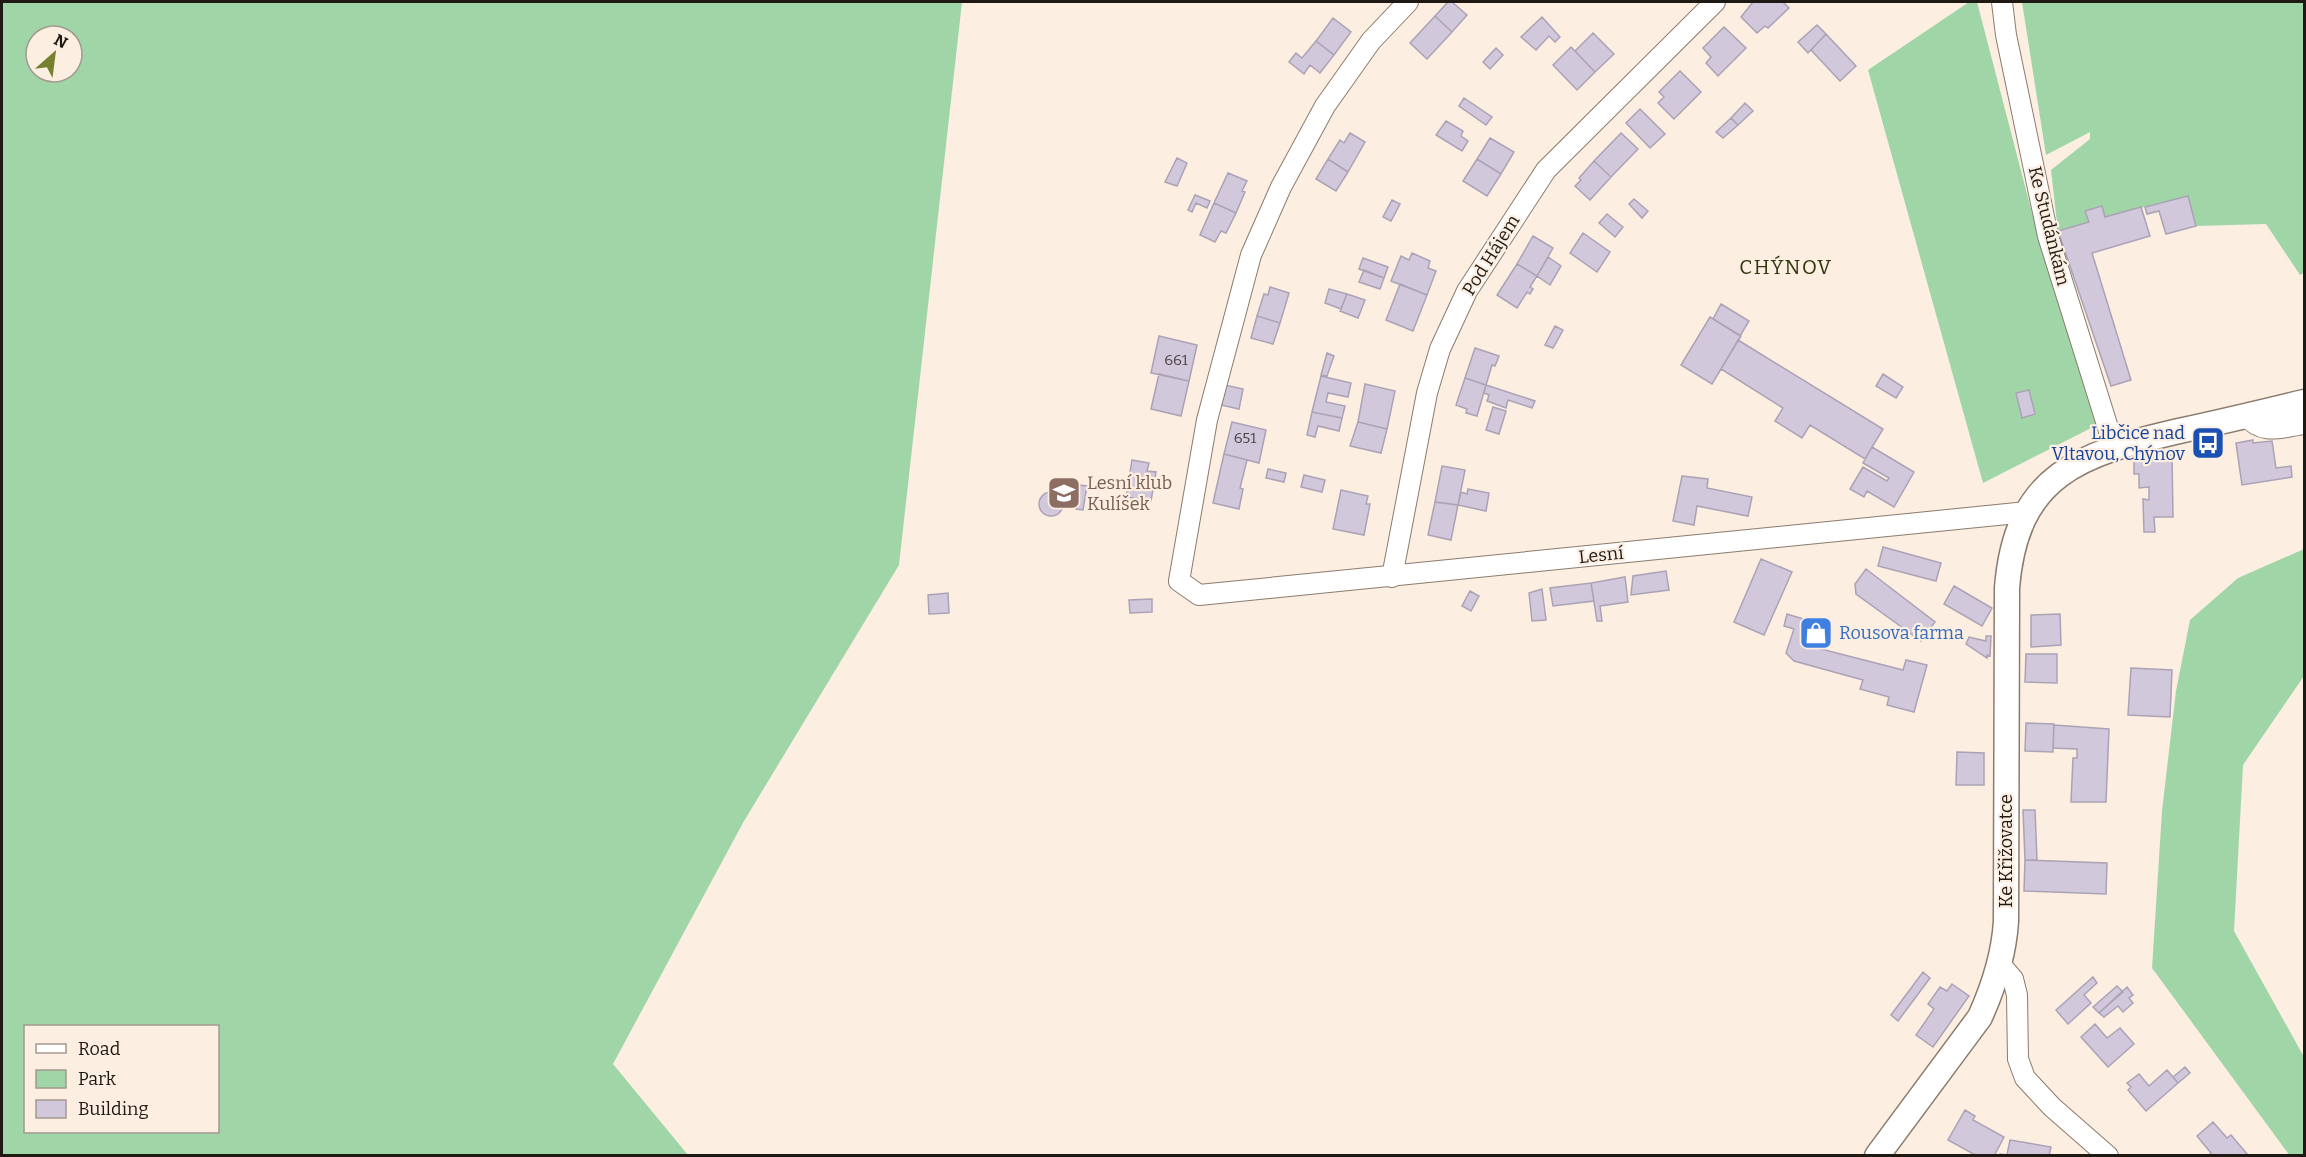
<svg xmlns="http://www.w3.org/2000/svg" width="2306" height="1157" viewBox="0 0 2306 1157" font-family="Bitter,serif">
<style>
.green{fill:#a0d6a7;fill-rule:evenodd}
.building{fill:#d2c8dc;stroke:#aba2b5;stroke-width:1.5}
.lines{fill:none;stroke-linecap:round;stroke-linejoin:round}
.minor-casing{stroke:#8b7b6c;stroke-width:22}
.tertiary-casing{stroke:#8b7b6c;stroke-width:27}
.minor{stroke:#fff;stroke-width:20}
.tertiary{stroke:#fff;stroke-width:24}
.labels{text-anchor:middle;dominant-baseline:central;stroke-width:4.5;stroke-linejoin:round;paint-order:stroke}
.number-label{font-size:15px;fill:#4c4545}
.street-label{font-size:18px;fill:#1f1913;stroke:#fceee1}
.transit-label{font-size:18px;fill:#164399;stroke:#fceee1;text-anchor:end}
.education-label{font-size:18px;fill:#785e54;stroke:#fceee1;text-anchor:start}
.shop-label{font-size:18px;fill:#366cbe;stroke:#fceee1;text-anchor:start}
.neighbourhood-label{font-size:20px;letter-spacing:1.5px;fill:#2f350d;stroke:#fceee1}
</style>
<rect width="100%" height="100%" fill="#fceee1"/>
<path class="green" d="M2,2H962L899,565L744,821L613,1064L688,1155H2ZM36,36H72V72H36ZM218,1026V1132H26V1026Z
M1969,2H1977L2038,236L2101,423L1983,483L1868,70Z
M2022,2H2304V273L2300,275L2266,224L2196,226L2188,196L2105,217L2102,206L2086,211L2089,222L2058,231L2051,170L2090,139V132L2046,155Z
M2304,549V676L2243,765L2234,931L2304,1057V1155L2290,1156L2152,968L2162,811L2176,691L2190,620L2238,578Z"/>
<path class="building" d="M1448,2H1452L1467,15L1452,32L1435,16Z
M1753,2H1783L1789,8L1768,28L1765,26L1757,33L1741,17Z
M1435,16L1452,32L1427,59L1410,43Z
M1542,17L1560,37L1555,42L1549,36L1536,50L1521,37Z
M1333,18L1351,32L1334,55L1316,41Z
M1817,25L1826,34L1808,53L1798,42Z
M1724,27L1746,48L1718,76L1706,63L1711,57L1703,48Z
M1593,33L1614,54L1595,72L1575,51Z
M1826,34L1856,66L1840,81L1811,50Z
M1316,41L1334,55L1320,73L1310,65L1304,74L1289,62L1296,53L1302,58Z
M1571,47L1595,72L1577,90L1553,65Z
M1496,48L1503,55L1490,69L1483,62Z
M1680,71L1701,92L1674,119L1658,103L1664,97L1659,92Z
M1464,98L1492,117L1486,125L1459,106Z
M1745,103L1753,111L1738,125L1731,118Z
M1640,109L1665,134L1650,148L1626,123Z
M1731,118L1738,125L1723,138L1716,132Z
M1446,121L1463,131L1461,136L1468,141L1462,151L1436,135Z
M1350,133L1365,142L1348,172L1328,159L1340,140L1344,143Z
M1621,133L1638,149L1611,177L1594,161Z
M1490,138L1514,152L1501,174L1477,159Z
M1177,158L1187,163L1177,186L1165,182Z
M1328,159L1348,172L1336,191L1316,179Z
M1477,159L1501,174L1487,196L1463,181Z
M1594,161L1611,177L1590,200L1575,186L1581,180L1579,178Z
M1228,173L1247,181L1242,191L1245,192L1236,213L1214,203Z
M1195,195L1210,201L1207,208L1196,203L1192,212L1188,210Z
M2188,196L2196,226L2166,234L2159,211L2147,214L2145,207Z
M1634,199L1648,211L1642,218L1629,204Z
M1392,200L1400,204L1391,221L1383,217Z
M1214,203L1236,213L1226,233L1221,231L1215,242L1200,235Z
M2102,206L2105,217L2141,207L2150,236L2092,253L2131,380L2111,386L2058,231L2089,222L2085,211Z
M1607,214L1623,227L1615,237L1599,223Z
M1583,233L1610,252L1597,272L1570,253Z
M1533,236L1553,248L1537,276L1517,264Z
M1412,253L1430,261L1428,268L1436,271L1427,295L1391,281L1401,256L1409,260Z
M1548,257L1561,266L1550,285L1537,276Z
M1363,258L1388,267L1384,278L1359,269Z
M1517,264L1537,276L1530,287L1533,289L1530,294L1527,292L1517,308L1497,295Z
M1364,270L1384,278L1380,289L1359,282Z
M1400,284L1427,295L1413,331L1386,320Z
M1270,287L1289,293L1280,323L1257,316L1264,294L1268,295Z
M1329,289L1347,294L1341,309L1325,303Z
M1347,294L1365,300L1358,318L1340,311Z
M1721,304L1749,321L1740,336L1713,319Z
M1257,316L1280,323L1273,344L1251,338Z
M1710,317L1741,336L1712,384L1681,365Z
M1555,326L1563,330L1553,348L1545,345Z
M1159,336L1197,345L1189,381L1151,373Z
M1738,340L1883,429L1865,459L1810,425L1802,438L1775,421L1783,408L1721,369Z
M1475,348L1499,356L1495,366L1492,365L1486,385L1465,378Z
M1327,353L1334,356L1327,376L1321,375Z
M1159,374L1189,381L1181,416L1151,409Z
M1883,374L1903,387L1896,398L1876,386Z
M1321,376L1351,383L1348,397L1328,393L1326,402L1345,406L1342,418L1312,412Z
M1465,378L1486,385L1477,416L1466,413L1467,409L1456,405Z
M1365,384L1395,391L1387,429L1358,422Z
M1225,385L1243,389L1239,409L1221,405Z
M1486,385L1535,401L1532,408L1508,400L1506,408L1487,401L1489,395L1484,393Z
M2029,390L2035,414L2022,418L2016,393Z
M1493,407L1506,411L1499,434L1486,430Z
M1312,412L1342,418L1339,431L1318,426L1315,437L1307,435Z
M1232,422L1266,430L1259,463L1224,454Z
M1358,422L1387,429L1381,453L1350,446Z
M2253,440V443L2272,441L2276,468L2291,466L2292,477L2242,485L2236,443Z
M1872,447L1914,472L1894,507L1867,491L1864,497L1850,489L1863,467L1887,481L1889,478L1863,463Z
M1224,454L1247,460L1240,488L1243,489L1239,509L1213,503Z
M2152,455H2172L2173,517H2154L2155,532H2144L2143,499L2149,500V487L2139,488V474H2134V459L2152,458Z
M1132,460L1149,463L1147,471L1156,472L1151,501L1126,497Z
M1442,466L1465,470L1458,505L1435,502Z
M1268,469L1286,473L1284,482L1266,478Z
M1304,475L1325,480L1322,492L1301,487Z
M1682,476L1708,479L1707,488L1752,497L1748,516L1697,506L1694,525L1673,521Z
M1079,485L1087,486L1083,510L1076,509Z
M1468,489L1489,493L1486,511L1458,505L1461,492L1467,494Z
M1341,490L1368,496L1366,504H1370L1364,535L1333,529Z
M1039 504a12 12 0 1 1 24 0a12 12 0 1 1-24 0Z
M1435,502L1458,505L1451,540L1428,535Z
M1883,547L1941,563L1936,581L1878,566Z
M1761,559L1792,572L1764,635L1734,622Z
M1866,569L1935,622L1921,641L1856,594L1855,584Z
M1666,571L1669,590L1631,595L1633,576Z
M1625,577L1628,602L1600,606L1602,621H1597L1591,583Z
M1591,583L1594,601L1553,606L1550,588Z
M1954,586L1992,608L1982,626L1944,604Z
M1542,589L1546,620L1532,621L1529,593Z
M1470,591L1479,596L1471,611L1462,606Z
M948,593L949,613L929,614L928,595Z
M1152,599V612L1130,613L1129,600Z
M1787,614L1823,625L1817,648L1903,670L1906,660L1927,665L1914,712L1887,705L1889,697L1860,689L1863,680L1794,661L1786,653L1794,629L1784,626Z
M2060,614L2061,645L2031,647V615Z
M1986,636H1991L1990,656L1987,655V658L1966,644L1969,637L1986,641Z
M2026,654H2057V683L2025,682Z
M2131,668L2172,670L2170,717L2128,715Z
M2026,723L2054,724L2053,752L2025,751Z
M2054,725L2109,729L2106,802H2071L2073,758H2077V749L2053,748Z
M1957,752L1984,753V785H1956Z
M2023,810H2035L2037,860H2025Z
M2025,860L2107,863L2106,894L2024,891Z
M1923,972L1930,978L1898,1021L1891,1015Z
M2093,977L2097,983L2084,995L2091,1003L2068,1024L2056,1010Z
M1952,984L1969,996L1933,1047L1916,1035L1934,1009L1928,1004L1940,987L1947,991Z
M2117,986L2123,992L2099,1013L2093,1007Z
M2127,987L2133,995L2129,998L2133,1003L2123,1012L2118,1006L2104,1017L2099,1013Z
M2095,1024L2107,1038L2120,1028L2134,1044L2108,1067L2081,1037Z
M2185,1067L2190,1073L2178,1083L2173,1077Z
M2167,1070L2178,1083L2146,1111L2128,1090L2131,1087L2127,1083L2139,1074L2149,1086Z
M1965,1110L1975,1116L1973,1120L2004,1137L1994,1156H1977L1948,1140Z
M2213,1122L2227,1138L2231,1135L2248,1155L2208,1156L2211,1153L2197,1136Z
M2010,1140L2051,1147L2049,1156H1999L2000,1154L2007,1155Z"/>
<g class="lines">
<g class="minor-casing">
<path id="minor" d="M1408,2L1371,41L1325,106L1281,187L1251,255L1207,420L1179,581L1199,595L2027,512
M2002,2L2006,35L2048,236L2114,447
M2246,416C2263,436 2281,427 2304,424
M1392,577L1427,393L1440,349L1467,291L1546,170L1715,2
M2000,964L2013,979L2017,995L2018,1059L2025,1078L2052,1107L2108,1156"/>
</g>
<g class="tertiary-casing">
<path id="tertiary" d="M1877,1156L1980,1017C1994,986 2004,955 2006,921L2007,588C2016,474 2080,454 2179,431C2221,422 2263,412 2304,402"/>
</g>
<use href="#minor" class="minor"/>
<use href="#tertiary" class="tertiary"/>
</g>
<defs>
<g id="bus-square" transform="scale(1.725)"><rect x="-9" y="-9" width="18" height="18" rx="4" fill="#1a4fb4" stroke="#fceee1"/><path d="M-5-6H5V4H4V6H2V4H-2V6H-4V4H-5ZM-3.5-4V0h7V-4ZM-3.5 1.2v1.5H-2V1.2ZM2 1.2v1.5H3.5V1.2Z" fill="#fff"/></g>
<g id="school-square" transform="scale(1.725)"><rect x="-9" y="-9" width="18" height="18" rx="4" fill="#8d6e63" stroke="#fceee1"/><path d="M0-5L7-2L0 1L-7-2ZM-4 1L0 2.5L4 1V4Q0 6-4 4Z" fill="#fff"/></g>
<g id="shop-square" transform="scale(1.725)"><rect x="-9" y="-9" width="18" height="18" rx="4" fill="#3f7fe0" stroke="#fceee1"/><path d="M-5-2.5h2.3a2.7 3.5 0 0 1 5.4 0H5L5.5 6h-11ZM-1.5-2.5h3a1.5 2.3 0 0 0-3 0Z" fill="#fff"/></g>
</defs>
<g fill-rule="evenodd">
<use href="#bus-square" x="2208" y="443"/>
<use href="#school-square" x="1064" y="493"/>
<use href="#shop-square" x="1816" y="633"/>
</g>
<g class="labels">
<g class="number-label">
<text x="1176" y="360">661</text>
<text x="1245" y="438">651</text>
</g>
<g class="street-label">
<text transform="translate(2049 226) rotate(76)">Ke Studánkám</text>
<text transform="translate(1491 255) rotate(-58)">Pod Hájem</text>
<text transform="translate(1601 555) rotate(-6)">Lesní</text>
<text transform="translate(2006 851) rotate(-90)">Ke Křižovatce</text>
</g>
<g class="transit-label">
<text x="2185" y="433">Libčice nad<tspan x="2185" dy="21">Vltavou, Chýnov</tspan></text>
</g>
<g class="education-label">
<text x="1087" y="483">Lesní klub<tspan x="1087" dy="21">Kulíšek</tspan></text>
</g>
<g class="shop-label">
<text x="1839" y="633">Rousova farma</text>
</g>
<g class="neighbourhood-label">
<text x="1786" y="267">CHÝNOV</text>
</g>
</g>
<rect width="2306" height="1157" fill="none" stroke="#1f1913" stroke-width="6"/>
<rect x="24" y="1025" width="195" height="108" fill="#fceee1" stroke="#a4998f" stroke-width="1.5"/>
<rect x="36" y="1044" width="30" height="9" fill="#ffffff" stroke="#a4998f" stroke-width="1.5"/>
<text x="78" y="1055" font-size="18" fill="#1f1913">Road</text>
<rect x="36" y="1070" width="30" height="18" fill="#a0d6a7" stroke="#a4998f" stroke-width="1.5"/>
<text x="78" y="1085" font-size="18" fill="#1f1913">Park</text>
<rect x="36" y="1100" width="30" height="18" fill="#d2c8dc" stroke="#a4998f" stroke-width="1.5"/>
<text x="78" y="1115" font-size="18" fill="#1f1913">Building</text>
<g transform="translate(54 54) rotate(28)"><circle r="28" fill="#fceee1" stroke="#a4998f" stroke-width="1.5"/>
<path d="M0-4.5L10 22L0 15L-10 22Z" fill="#75812e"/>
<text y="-9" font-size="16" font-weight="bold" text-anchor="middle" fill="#1f1913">N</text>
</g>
</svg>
